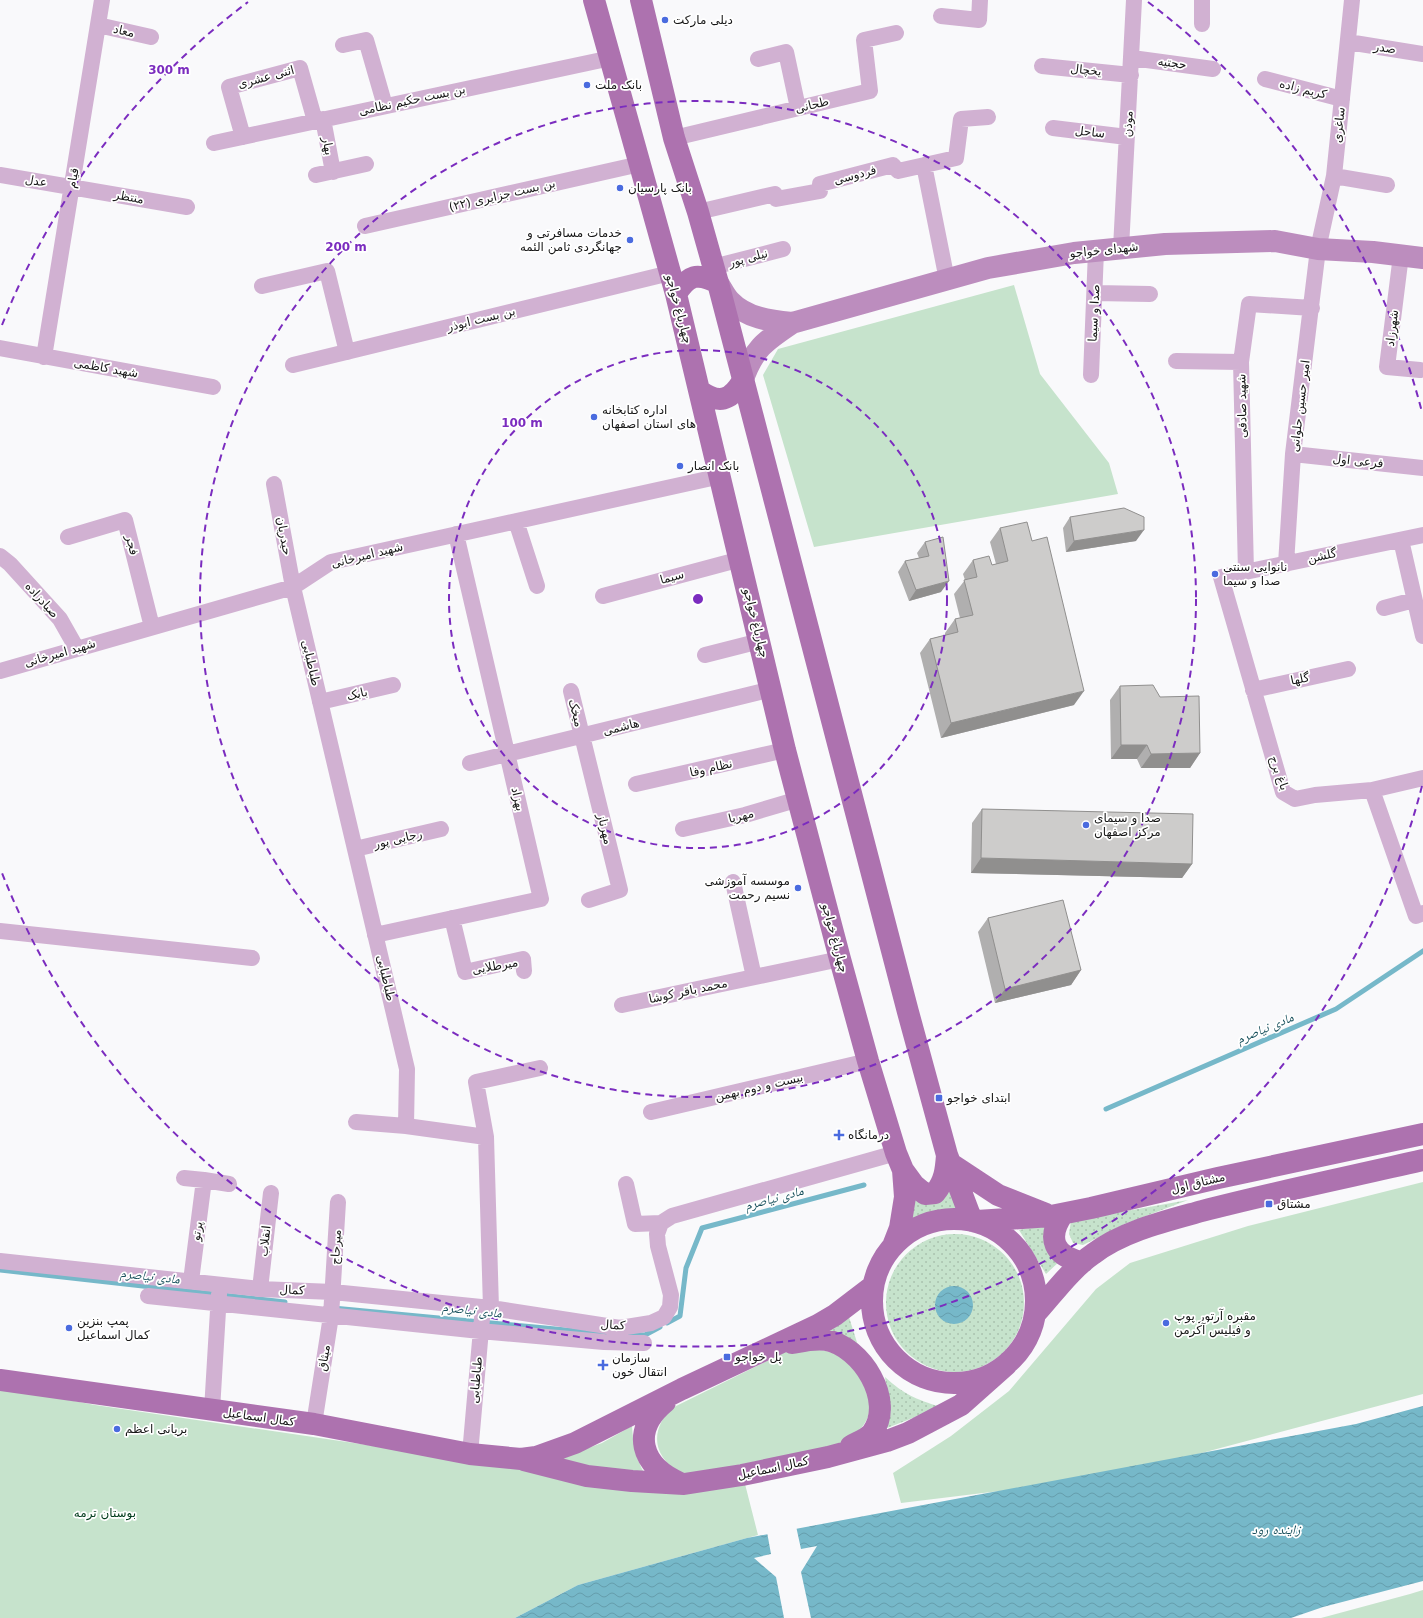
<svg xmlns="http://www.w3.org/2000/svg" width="1423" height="1618" viewBox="0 0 1423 1618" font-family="'DejaVu Sans','Noto Naskh Arabic',sans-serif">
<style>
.grass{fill:url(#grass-dots)}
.park{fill:#c6e3cc}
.water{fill:url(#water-waves)}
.pier{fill:#f9f9fb}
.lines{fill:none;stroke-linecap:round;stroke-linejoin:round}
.stream{stroke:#76b8c9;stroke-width:5}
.street{stroke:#d1b1d2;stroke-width:16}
.secondary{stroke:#bc8dbe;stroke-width:22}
.primary{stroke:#ad72af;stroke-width:22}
.wall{fill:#b0afaf}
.shaded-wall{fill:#908f8e}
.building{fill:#cdcccb;stroke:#908f8e}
.ring{fill:none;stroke:#7b2cbf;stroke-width:2;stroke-dasharray:7 5}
.poi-dot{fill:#4a6bdf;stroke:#fff;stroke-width:1.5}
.labels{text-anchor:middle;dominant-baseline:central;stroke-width:3.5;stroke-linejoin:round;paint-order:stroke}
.poi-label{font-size:12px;fill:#171717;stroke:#fff;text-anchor:start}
.street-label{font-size:12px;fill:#171717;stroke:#fff}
.park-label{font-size:12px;fill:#003b1b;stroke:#fff}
.water-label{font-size:13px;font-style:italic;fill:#164f5b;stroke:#fff}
.centre{fill:#7b2cbf;stroke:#fff;stroke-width:2}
.ring-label{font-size:12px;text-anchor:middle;font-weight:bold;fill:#7b2cbf;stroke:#fff;stroke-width:3.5;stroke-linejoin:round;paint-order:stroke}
</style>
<defs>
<pattern id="grass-dots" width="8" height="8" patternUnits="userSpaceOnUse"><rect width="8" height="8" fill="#c6e3cc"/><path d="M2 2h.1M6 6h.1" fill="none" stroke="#a9c2ae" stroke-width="1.8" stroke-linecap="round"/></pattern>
<pattern id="water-waves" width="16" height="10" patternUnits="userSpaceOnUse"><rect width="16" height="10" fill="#76b8c9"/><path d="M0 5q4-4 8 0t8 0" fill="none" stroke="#659dac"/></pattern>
</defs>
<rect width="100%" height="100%" fill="#f9f9fb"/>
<path class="grass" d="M951,1185L965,1214C941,1213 924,1217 904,1229L912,1194Z
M1188,1200L1125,1224L1083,1245L1073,1243L1069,1234L1071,1221Z
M1049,1224L1061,1260L1046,1274L1019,1230Z
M886 1303a69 69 0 1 1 138 0a69 69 0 1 1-138 0Z
M849,1317L860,1352L828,1331Z
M885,1377C905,1395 915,1399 941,1407L887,1428L888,1400Z"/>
<path class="park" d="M1014,285L1040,374L1109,463L1118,494L814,547L763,375L778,349Z
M1423,1182V1394L1108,1478L901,1503L893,1473L951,1436L1009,1391L1096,1289L1130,1263L1248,1226Z
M801,1349C814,1350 828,1349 839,1356C859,1367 878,1399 866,1421C860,1432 848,1440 838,1445L698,1473C692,1473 684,1475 679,1473C673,1471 669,1465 665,1460C651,1443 657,1422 672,1408L787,1351Z
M0,1387L95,1405L408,1451L745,1484L758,1535L578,1585L515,1618H0Z
M632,1426C633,1443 636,1458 644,1473L547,1463L602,1443Z
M1423,1590V1618H1321L1410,1594Z"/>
<path class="water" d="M935 1305a19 19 0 1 1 38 0a19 19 0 1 1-38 0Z
M1423,1406V1581L1323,1607L1291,1618H515L578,1585L747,1538L1356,1424Z"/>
<path class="pier" d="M796,1526L801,1549L817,1546L801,1572L811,1618H784L776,1577L754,1558L771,1554L767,1532Z"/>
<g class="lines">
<path class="stream" d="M1106,1109L1336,1009L1423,951
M0,1270L285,1302
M333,1308L608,1334
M667,1323L680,1316L686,1268L702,1228L864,1185
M624,1334L645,1335L660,1327"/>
<path class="street" d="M1202,0V24
M941,16L979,20L980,0
M98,25L151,37
M1348,42L1423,54
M343,45L366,40L385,106
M1132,58L1213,69
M758,59L786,52L798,108
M1042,66L1131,75
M1265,79L1342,99
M323,119L333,172
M1053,128L1127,137
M243,137L229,87L300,68L315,121
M674,138L870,91L864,40L896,33
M214,143L611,58
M924,165L947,280
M0,175L187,207
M316,175L366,164
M1334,176L1387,185
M698,212L775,194L776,199L820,191V184L893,165L898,171L956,158L961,119L988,117
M365,226L640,164
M1121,248L1134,0
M1401,255L1387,367L1420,370
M713,267L783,249
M262,286L327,271L347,352
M1095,293L1150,294
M0,348L213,387
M44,357L102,0
M1176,361L1241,362
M293,365L670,273
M1091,375L1096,251
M1293,454L1423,468
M274,484L293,587L407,1069L406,1126L486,1137L491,1308
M516,521L537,586
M1423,535L1221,577L1283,792L1295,799L1315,795L1372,790L1423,778
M68,537L125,520L152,627
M1401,540L1423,636
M0,556L10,564L60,619L77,649
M1286,564L1293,454L1318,249L1334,176L1352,0
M1246,572L1241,362L1249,304L1312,308
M603,596L741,559
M1384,608L1414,600
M705,655L760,641
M0,671L293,587L331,562L721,476
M1253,690L1348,669
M571,691L620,890L589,900
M320,702L393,685
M470,763L772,689
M636,784L785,750
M1372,790L1416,916L1423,913
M683,829L745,815L799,799
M355,849L441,829
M733,882L754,977
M452,918L465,972L523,959L524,971
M0,931L252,958
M375,935L541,899L456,534
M622,1005L840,959
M651,1112L868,1061
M356,1122L406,1126
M486,1137L476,1082L540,1068
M184,1178L204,1180L191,1281
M204,1180L229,1184
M626,1184L635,1224L661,1223
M0,1261L260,1289L333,1292L491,1308L620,1328L651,1323L664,1317L670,1307L671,1295L658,1246L657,1234L661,1223L672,1216L896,1153
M260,1289L271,1193
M148,1296L480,1331L604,1342L644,1343
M212,1410L219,1294
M314,1424L331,1316L338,1202
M470,1454L483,1307"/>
<path class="secondary" d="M718,283C722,289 725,296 730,301C746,318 771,321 792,323
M742,382C753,349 765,341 792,323L988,268L1074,253L1165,244L1275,241L1318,249L1373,252L1423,258"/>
<path class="primary" d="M594,0L676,294L785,750L840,959L868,1061L896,1153L903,1170L905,1197L900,1228L893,1246
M641,0L674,138L698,212L718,283L908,1012L947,1155L972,1221
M676,294C688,275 697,272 718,283
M700,391C719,404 730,401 742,382
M951,1164L998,1195L1046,1214
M903,1170L914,1185L925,1194L935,1193C945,1181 946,1169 947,1155
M1063,1214C1046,1238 1054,1257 1083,1262
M872 1301a82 82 0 1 1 164 0a82 82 0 1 1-164 0Z
M977,1221L1051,1216L1091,1208L1218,1178L1423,1134
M1036,1313C1054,1293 1071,1269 1093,1254C1123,1231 1166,1221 1202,1211C1275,1192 1349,1177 1423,1160
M792,1343C803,1341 815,1338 826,1340C861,1346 896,1401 872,1433C867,1439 858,1442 851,1446
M0,1380L314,1424L470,1454L521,1459L536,1457L575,1443L682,1389L818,1325L835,1315L873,1286
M665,1402C630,1431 641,1466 680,1483
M524,1460L587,1476L632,1481L684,1484L742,1475L828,1457L887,1441L908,1433L961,1405L1006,1365"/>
</g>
<path class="wall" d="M1070,517L1136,541L1066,552L1063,528Z
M1000,528L1032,541L1074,705L941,738L920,653L930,639L945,635V633L955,619L960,618L954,594L965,580L963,574L973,560L992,565L996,564L990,542Z
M925,542L941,592L909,601L898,572L905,561L919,558L917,553Z
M1120,686L1160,697L1200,753L1190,768H1141L1137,759H1111L1110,700Z
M982,809L1192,864L1182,878L971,873L972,823Z
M988,918L1081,970L1071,985L995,1003L978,932Z"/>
<path class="shaded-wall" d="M1144,530L1136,541L1066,552L1074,541Z
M949,581L941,592L909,601L916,590Z
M1084,691L1074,705L941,738L951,723Z
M1121,745H1147L1137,759H1111Z
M1200,753L1190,768H1141L1151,754Z
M981,858L1192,864L1182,878L971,873Z
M1081,970L1071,985L995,1003L1005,989Z"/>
<path class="building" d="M1124,508L1144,517V530L1074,541L1070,517Z
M1027,522L1032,541L1047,537L1084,691L951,723L930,639L958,632L955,619L973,615L964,580L977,577L973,560L989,556L992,565L1008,561L1000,528Z
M943,537L949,581L916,590L905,561L929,556L925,542Z
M1153,685L1160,697L1199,696L1200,753L1151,754L1147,745H1121L1120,686Z
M982,809L1193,814L1192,864L981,858Z
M1063,900L1081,970L1005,989L988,918Z"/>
<g class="ring">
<circle cx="698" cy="599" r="249"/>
<circle cx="698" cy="599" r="498"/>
<path d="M1422 786A748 748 0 0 1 2 873M2 325A748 748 0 0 1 248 2M1148 2A748 748 0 0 1 1422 412"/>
</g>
<g class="poi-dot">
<circle cx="665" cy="20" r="4"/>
<circle cx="587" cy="85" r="4"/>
<circle cx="620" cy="188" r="4"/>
<circle cx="630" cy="240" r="4"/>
<circle cx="594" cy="417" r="4"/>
<circle cx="680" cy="466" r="4"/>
<circle cx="1215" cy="574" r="4"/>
<circle cx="1086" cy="825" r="4"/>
<circle cx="798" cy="888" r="4"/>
<rect x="935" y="1094" width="8" height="8" rx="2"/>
<path d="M837 1129h4v4h4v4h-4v4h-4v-4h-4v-4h4z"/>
<rect x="1265" y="1200" width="8" height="8" rx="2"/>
<circle cx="1166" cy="1323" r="4"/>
<circle cx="69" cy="1328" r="4"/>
<rect x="723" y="1353" width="8" height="8" rx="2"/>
<path d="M601 1359h4v4h4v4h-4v4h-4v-4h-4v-4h4z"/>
<circle cx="117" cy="1429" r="4"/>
</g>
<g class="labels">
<g class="poi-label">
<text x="673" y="20">دیلی مارکت</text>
<text x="595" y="85">بانک ملت</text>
<text x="628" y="188">بانک پارسیان</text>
<text x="622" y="233" text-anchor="end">خدمات مسافرتی و<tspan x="622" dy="14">جهانگردی ثامن الئمه</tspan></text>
<text x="602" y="410">اداره کتابخانه<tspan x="602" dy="14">های استان اصفهان</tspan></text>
<text x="688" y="466">بانک انصار</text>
<text x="1223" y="567">نانوایی سنتی<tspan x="1223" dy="14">صدا و سیما</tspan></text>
<text x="1094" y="818">صدا و سیمای<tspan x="1094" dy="14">مرکز اصفهان</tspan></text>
<text x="790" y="881" text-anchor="end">موسسه آموزشی<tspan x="790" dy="14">نسیم رحمت</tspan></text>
<text x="947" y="1098">ابتدای خواجو</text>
<text x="848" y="1135">درمانگاه</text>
<text x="1277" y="1204">مشتاق</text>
<text x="1174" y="1316">مقبره آرتور پوپ<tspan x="1174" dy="14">و فیلیس آکرمن</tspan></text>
<text x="77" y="1321">پمپ بنزین<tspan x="77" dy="14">کمال اسماعیل</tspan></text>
<text x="735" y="1357">پل خواجو</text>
<text x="612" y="1358">سازمان<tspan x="612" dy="14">انتقال خون</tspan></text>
<text x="125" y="1429">بریانی اعظم</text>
</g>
<g class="street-label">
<text transform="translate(124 31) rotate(13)">معاد</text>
<text transform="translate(1385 48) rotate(9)">صدر</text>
<text transform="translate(1172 63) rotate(8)">حجتیه</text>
<text transform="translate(1086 70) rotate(6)">یخچال</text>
<text transform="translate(266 77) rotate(-15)">اثنی عشری</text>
<text transform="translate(1303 89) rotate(14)">کریم زاده</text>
<text transform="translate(412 100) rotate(-12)">بن بست حکیم نظامی</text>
<text transform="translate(812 105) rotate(-14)">طحانی</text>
<text transform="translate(1128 124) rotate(-87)">موذن</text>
<text transform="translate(1339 125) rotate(-84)">ساغری</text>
<text transform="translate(1090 132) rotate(7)">ساحل</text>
<text transform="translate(328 146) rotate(80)">بهار</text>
<text transform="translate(855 175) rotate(-15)">فردوسی</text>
<text transform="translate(73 178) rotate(-81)">قیام</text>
<text transform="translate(36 181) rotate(10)">عدل</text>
<text transform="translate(502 195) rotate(-13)">بن بست جزایری (۲۲)</text>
<text transform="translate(129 197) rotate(10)">منتظر</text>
<text transform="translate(1104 250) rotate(-6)">شهدای خواجو</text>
<text transform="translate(748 258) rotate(-15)">نیلی پور</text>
<text transform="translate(679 309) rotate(75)">چهارباغ خواجو</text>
<text transform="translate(1094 313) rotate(-87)">صدا و سیما</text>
<text transform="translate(481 319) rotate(-14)">بن بست ابوذر</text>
<text transform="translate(1392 328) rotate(-83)">شهرزاد</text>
<text transform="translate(106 368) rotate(10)">شهید کاظمی</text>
<text transform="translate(1242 406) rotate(-91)">شهید صادقی</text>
<text transform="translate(1300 406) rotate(-83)">امیر حسین حلوانی</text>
<text transform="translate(1358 461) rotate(6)">فرعی اول</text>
<text transform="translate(284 536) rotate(80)">حیدریان</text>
<text transform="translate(132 545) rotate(76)">فجر</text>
<text transform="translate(367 555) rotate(-14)">شهید امیرخانی</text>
<text transform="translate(1322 556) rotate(-12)">گلشن</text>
<text transform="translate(672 577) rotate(-15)">سیما</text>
<text transform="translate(42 600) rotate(48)">صیادزاده</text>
<text transform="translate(756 623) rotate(76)">چهارباغ خواجو</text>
<text transform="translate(60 653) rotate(-16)">شهید امیرخانی</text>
<text transform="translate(311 663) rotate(77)">طباطبایی</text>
<text transform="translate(1300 679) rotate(-12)">گلها</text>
<text transform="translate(357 694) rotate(-13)">بابک</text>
<text transform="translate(576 713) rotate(76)">میخک</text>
<text transform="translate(621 727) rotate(-14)">هاشمی</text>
<text transform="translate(711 768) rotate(-13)">نظام وفا</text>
<text transform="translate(1279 773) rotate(70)">باغ برج</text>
<text transform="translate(518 799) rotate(77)">بهزاد</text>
<text transform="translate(741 816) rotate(-14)">مهریا</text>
<text transform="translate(605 829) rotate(76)">مهرناز</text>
<text transform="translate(398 839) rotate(-13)">رجایی پور</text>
<text transform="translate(835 938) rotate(75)">چهارباغ خواجو</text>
<text transform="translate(495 966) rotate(-10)">میرطلایی</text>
<text transform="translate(386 978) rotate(77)">طباطبایی</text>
<text transform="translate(688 991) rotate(-12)">محمد باقر کوشا</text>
<text transform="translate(759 1087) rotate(-13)">بیست و دوم بهمن</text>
<text transform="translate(1198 1183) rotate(-14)">مشتاق اول</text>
<text transform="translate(197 1231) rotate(-82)">پرتو</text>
<text transform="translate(265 1241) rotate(-84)">انقلاب</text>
<text transform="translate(336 1247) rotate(-87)">میرحاج</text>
<text transform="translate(292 1290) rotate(2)">کمال</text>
<text transform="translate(613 1325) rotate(3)">کمال</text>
<text transform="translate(324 1358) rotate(-81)">میثاق</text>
<text transform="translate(476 1380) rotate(-85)">طباطبایی</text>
<text transform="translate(259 1417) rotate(8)">کمال اسماعیل</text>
<text transform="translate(773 1468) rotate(-12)">کمال اسماعیل</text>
</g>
<g class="park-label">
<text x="105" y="1513">بوستان ترمه</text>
</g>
<g class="water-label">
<text transform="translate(1265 1028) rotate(-23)">مادی نیاصرم</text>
<text transform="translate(774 1198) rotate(-15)">مادی نیاصرم</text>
<text transform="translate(150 1276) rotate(6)">مادی نیاصرم</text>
<text transform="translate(472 1310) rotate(6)">مادی نیاصرم</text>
<text x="1276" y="1529">زاینده رود</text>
</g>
</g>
<circle cx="698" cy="599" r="6" class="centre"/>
<g class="ring-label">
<text x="169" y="74">300 m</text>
<text x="346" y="251">200 m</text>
<text x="522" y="427">100 m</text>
</g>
</svg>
